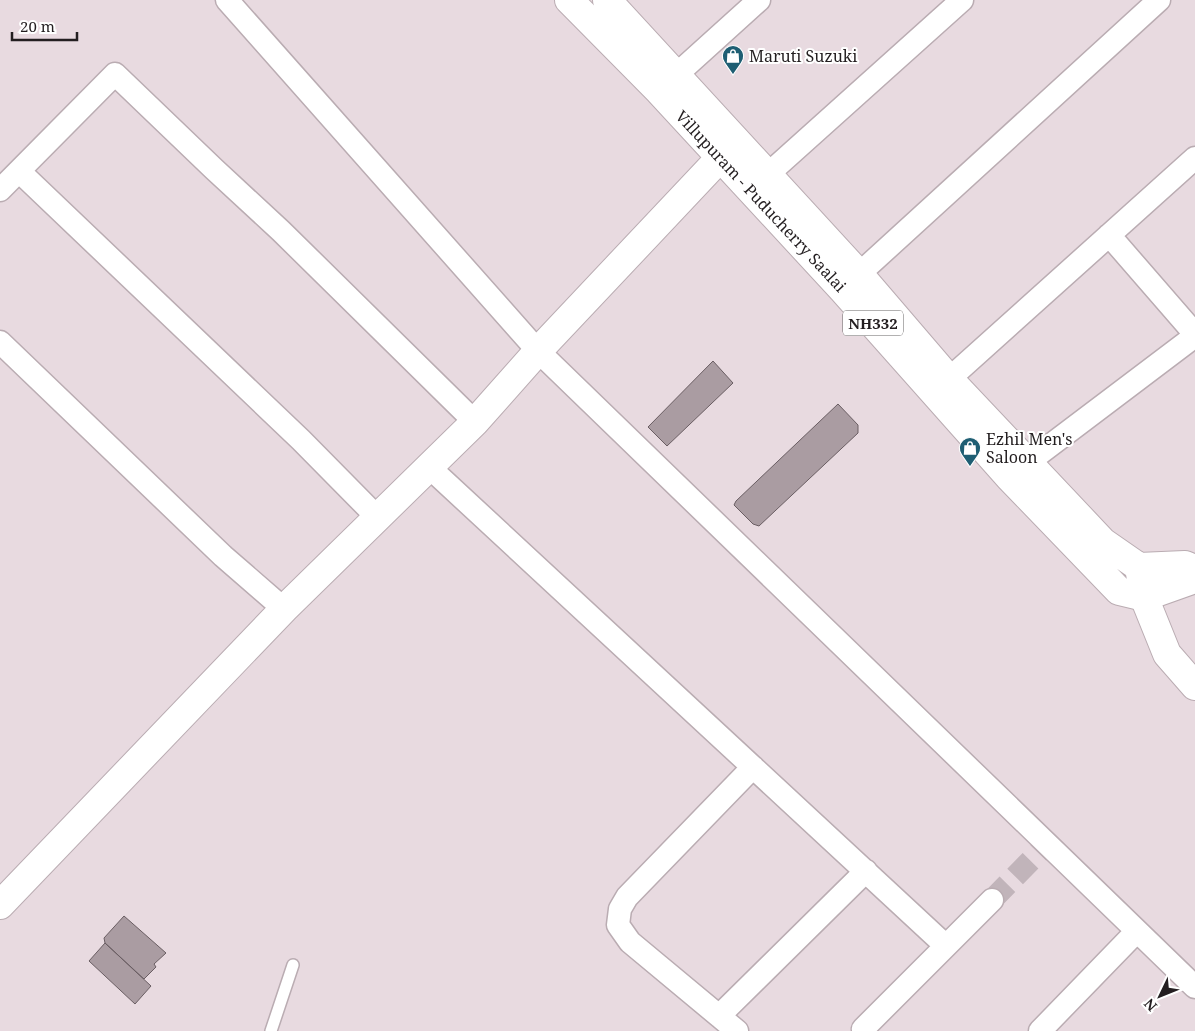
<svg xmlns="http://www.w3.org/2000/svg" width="1195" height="1031" viewBox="0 0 1195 1031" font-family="'Noto Serif',serif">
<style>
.building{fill:#aa9ca2;stroke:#6a5e63}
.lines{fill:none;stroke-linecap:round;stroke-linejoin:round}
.street-tunnel{stroke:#c1b4ba;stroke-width:22;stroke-dasharray:22 11;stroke-linecap:butt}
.lane-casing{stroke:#baacb2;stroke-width:14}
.street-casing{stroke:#baacb2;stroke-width:25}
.secondary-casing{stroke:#baacb2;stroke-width:30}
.highway-casing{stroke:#baacb2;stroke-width:30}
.lane{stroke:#fff;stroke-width:11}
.street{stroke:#fff;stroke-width:22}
.secondary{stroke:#fff;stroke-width:28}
.highway{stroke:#fff;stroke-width:28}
.labels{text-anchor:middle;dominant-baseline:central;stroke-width:4;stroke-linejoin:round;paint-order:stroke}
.shield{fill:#fff;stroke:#656263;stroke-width:1}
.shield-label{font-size:15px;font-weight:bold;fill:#231e20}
.poi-label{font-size:16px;fill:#231e20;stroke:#fff;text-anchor:start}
.street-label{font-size:16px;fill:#231e20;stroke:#fff}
</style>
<rect width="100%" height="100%" fill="#e8dae0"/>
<path class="building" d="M713,361L733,383L667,446L648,427Z
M838,404L858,425V433L759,526L753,524L734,505L736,501Z
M124,916L166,953L154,964L156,967L144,979L105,943L104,938Z
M105,943L151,986L135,1004L89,961Z"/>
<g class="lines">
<path class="street-tunnel" d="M992,900L1046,845"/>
<g class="lane-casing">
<path id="lane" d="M271,1031L293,965"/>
</g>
<g class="street-casing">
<path id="street" d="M227,0L538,351L1195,987
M676,75L759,0
M20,172L301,440L377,517
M767,175L962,0
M0,190L115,74L214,169L281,231L475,422
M1109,235L1195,334
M859,274L1159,0
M0,342L223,556L284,609
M949,379L1195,158
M1027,463L1195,336
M429,467L946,946
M719,1016L866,871
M737,1031L630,942L618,925L620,909L627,897L753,767
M864,1031L863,1029L992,900
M1040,1031L1137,931"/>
</g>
<g class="secondary-casing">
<path id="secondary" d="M1139,567L1144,597L1167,654L1195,686
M0,905L284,609L475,422L538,351L736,141"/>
</g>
<g class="highway-casing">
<path id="highway" d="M569,0L659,91L842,289L1009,477L1119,591L1144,597L1195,579
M607,0L859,274L949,379L1103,542L1139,567L1185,565L1195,569"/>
</g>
<use href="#lane" class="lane"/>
<use href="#street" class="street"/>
<use href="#secondary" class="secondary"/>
<use href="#highway" class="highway"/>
</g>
<defs>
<g id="shop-pin" transform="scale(1.125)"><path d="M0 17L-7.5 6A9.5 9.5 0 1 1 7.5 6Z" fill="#1e5e73" stroke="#fff"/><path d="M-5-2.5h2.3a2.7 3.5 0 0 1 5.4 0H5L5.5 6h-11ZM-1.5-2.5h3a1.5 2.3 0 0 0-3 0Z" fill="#fff"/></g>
</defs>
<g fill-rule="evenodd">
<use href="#shop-pin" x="733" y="56"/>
<use href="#shop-pin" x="970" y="448"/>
</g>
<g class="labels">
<rect class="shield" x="843" y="310.5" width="60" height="25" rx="4"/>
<g class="shield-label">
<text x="873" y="323">NH332</text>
</g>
<g class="poi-label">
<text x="749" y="56">Maruti Suzuki</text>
<text x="986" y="439">Ezhil Men's<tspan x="986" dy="18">Saloon</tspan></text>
</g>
<g class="street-label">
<text transform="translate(761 201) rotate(47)">Villupuram - Puducherry Saalai</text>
</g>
</g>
<g transform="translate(1160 996) rotate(227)" stroke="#ffffff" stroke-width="4" paint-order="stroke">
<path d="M0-4L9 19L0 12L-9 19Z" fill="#231e20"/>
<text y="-8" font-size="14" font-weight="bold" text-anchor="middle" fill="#231e20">N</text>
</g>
<path d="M12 32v8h65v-8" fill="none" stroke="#231e20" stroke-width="2.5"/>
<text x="20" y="32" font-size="15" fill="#231e20" stroke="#ffffff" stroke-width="4" paint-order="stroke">20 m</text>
</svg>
